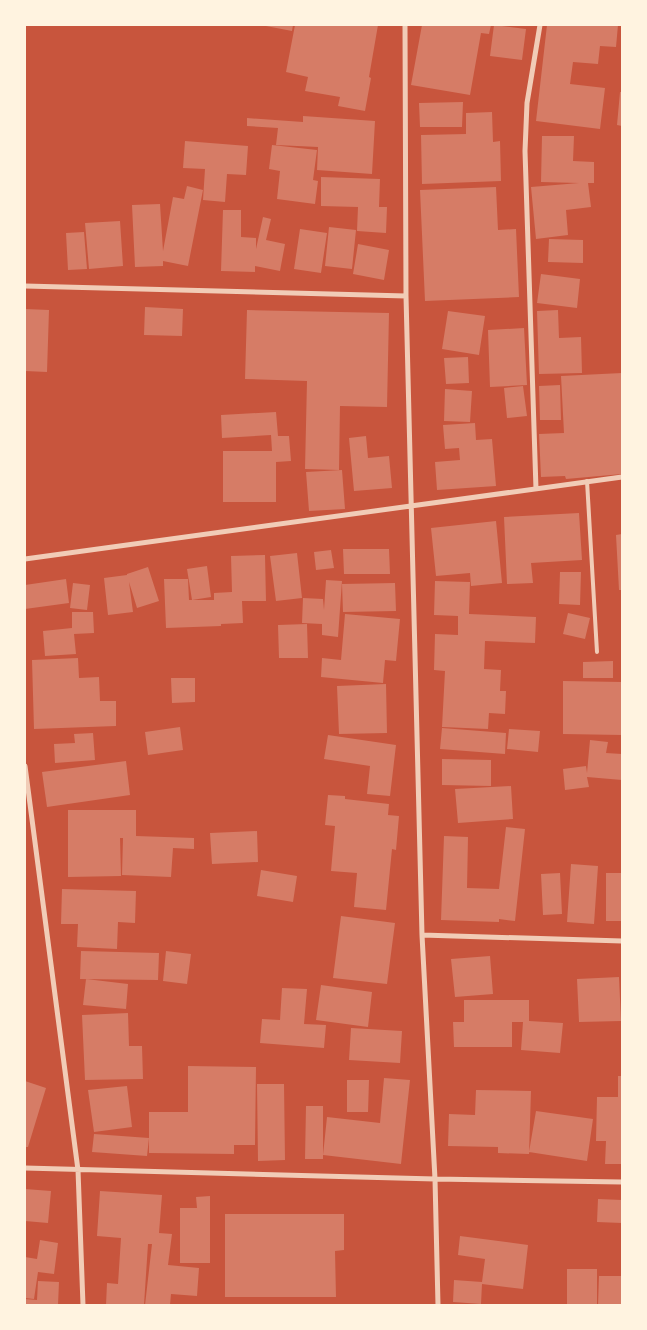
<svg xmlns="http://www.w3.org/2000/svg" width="647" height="1330" viewBox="0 0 647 1330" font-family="'Sofia Sans Condensed',sans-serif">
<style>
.building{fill:#d67c66}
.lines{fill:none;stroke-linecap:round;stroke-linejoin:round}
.service{stroke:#f1ccb7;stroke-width:4}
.minor{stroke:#f1ccb7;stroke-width:5}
</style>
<rect width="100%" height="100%" fill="#c8553d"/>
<path class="building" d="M266,25H293L292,31L266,26Z
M295,25H378L369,77L371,78L365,111L338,106L340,97L305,91L308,77L286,72Z
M422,25H491L489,34L481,33L470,95L411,85Z
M494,25L526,29L522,60L490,56Z
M547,25H618L616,47L600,46L598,64L573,62L570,84L605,88L600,129L536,121Z
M620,92H622V126L617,125Z
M463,102L462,127H420L419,103Z
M492,112L493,142L500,141L501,181L422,184L421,135L466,134V113Z
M303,116L375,121L372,174L317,170L318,147L276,145L278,128L247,126V118L303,122Z
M542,136H574L573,161L594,162V183H588L591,207L566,210L568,235L536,239L531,187L579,183L541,182Z
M185,141L248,146L246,175L227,174L225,202L203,200L205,169L183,168Z
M272,145L317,150L313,180L318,181L315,204L277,199L280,171L269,169Z
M321,177L380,179L379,207H387L386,233L357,231L358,207L321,206Z
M187,186L203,190L188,266L163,261V266L135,267L132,205L160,204L163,251L173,197L184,199Z
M496,187L498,230L516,229L519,297L425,301L420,190Z
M223,210H241V237L256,238V249L263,217L271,219L266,240L285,244L280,271L255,266V272L221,271Z
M120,221L123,266L89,269L85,223Z
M329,227L356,230L352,269L325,266Z
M300,229L327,233L321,273L294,269Z
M84,232L87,269L68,270L66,233Z
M549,239L583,240V263L548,262Z
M358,244L389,250L384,280L353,274Z
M541,274L580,279L577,308L537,303Z
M145,307L183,309L182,336L144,335Z
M25,309L49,310L47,372L25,371Z
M247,310L389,313L387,407L340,406L339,470L305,469L307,381L245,379Z
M558,310L559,338L581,337L582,373L539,374L537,311Z
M448,311L485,316L479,355L442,349Z
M524,328L527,385L490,387L488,330Z
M468,357L469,383L446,384L444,358Z
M622,373V474L566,479L565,476L541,477L539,434L564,433L561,376Z
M560,385L561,420H540L539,386Z
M523,386L527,416L507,418L504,388Z
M445,389L472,391L470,422L444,421Z
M276,412L278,436H289L291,461L276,462V502H223V451H272L271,435L222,438L221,415Z
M475,423L476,440L492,439L496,486L437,490L435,462L460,460L459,448L445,449L443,425Z
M366,436L368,458L389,456L392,488L354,491L349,438Z
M342,470L345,509L309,511L306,472Z
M579,513L582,560L531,563L533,583L507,584L504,517Z
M496,521L502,583L471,586L470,573L436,576L431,528Z
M622,534V590H619L616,535Z
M343,549H389L390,574H344Z
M331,550L334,568L316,570L314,552Z
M297,553L302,598L276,601L270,556Z
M265,555L266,601H242L243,623L221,624V626L166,628L164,579H188L189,600H214V593L232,592L231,556Z
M207,566L211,597L192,600L187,569Z
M148,567L159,601L137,608L129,582L133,612L108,615L104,578L127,575V574Z
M560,572H581L580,605L559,604Z
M66,579L69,603L25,609V585Z
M326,580L342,581L338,637L322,635V624L302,623L303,598L323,599L324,610Z
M435,581L470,582L469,614L536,617L535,643L485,641L484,669L501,670L500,691H506L505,714L489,713L488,729L442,727L445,671L434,670L435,634L458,635V616L434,615Z
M73,583L90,585L87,610L70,608Z
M395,583L396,611L343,612L342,584Z
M72,612H93L94,633L74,634L76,654L45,656L43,631L72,628Z
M568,613L590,618L585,639L563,634Z
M345,614L400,619L396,661L385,660L383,683L321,677L322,658L341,660Z
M307,624L308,658H279L278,625Z
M78,658L79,678L99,677L100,701H116V726L34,729L32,660Z
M613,661V678H583V662Z
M171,678H195V702L172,703Z
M563,681L622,682V735L563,734Z
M386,684L387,733L339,734L337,686Z
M180,727L183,750L148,755L145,732Z
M442,728L506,733L505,754L440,749Z
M509,729L540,731L538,752L507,749Z
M93,733L95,760L55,763L54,744L75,743L74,734Z
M328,735L396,745L390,796L367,794L370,766L324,759Z
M590,740L608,742L606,753L622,754V780L587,777L589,787L565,790L563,769L586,766L587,773Z
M442,759L491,760V786L442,785Z
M126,761L130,795L47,807L42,772Z
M511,786L513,819L458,823L455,789Z
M328,795L345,796V799L389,804L388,815L399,816L396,850L392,849L386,910L354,907L357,873L331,871L335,826L325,825Z
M68,810H136V836L194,838V849L173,848L171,877L122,875L123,838H120L121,876L68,877Z
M506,827L525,829L515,921L499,919V922L441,920L444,836L468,837L467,888L499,889Z
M257,831L258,862L212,864L210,833Z
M571,864L598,866L594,924L567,922Z
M261,870L297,876L293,902L257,896Z
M560,873L562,914L543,915L541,874Z
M606,873H622V921H606Z
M62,889L136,891L135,923L118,922L117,949L77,947L78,924H61Z
M341,916L395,923L387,984L333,978Z
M81,951L159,953L158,980L80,979Z
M166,951L191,954L187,984L163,981Z
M490,956L493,994L455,997L451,959Z
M619,977L621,1021L579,1022L577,979Z
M86,979L128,984L126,1009L83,1005Z
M321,985L372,992L368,1027L316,1020Z
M282,988L307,989L304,1024L326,1025L324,1048L260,1043L262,1019L280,1020Z
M464,1000H529V1021L563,1023L560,1053L521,1050L523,1022H512V1047H454L453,1022H464Z
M128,1013L129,1046H142L143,1079L85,1080L82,1015Z
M351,1028L402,1031L400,1063L349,1060Z
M188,1066L256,1067L255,1145H234V1154L149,1153V1112H188Z
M618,1076H622V1164H605L606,1141H596L597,1097H618Z
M384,1078L410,1080L401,1164L323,1155L327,1117L380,1123Z
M347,1080H369L368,1112H347Z
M25,1081L46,1088L28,1147H25Z
M257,1084H284L285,1160L258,1161Z
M127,1086L132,1127L94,1132L88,1090Z
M476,1090L531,1091L529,1154L498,1153V1147L448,1146L449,1114L475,1115Z
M306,1106H323V1159H305Z
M536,1111L593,1119L587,1161L529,1152Z
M94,1134L149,1138L147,1156L92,1152Z
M25,1189L51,1191L48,1223L25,1221Z
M100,1191L162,1195L159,1233L172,1234L168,1265L199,1268L197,1296L171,1294L170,1305H145L152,1244H148L144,1305H106L107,1283L118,1284L121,1238L97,1236Z
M210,1196V1263H180V1208H197L196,1197Z
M598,1199L622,1200V1223L597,1222Z
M225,1214H344V1250L335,1251L336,1297H225Z
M460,1236L528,1245L523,1289L482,1284L481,1304L453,1302L454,1280L482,1282L485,1259L458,1255Z
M40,1240L58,1243L54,1274L38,1272L34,1299L25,1298V1257L37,1259Z
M567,1269H597V1305H567Z
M599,1276H622V1305H598Z
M38,1281L59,1282L58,1305H25V1299L37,1300Z"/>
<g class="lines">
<path class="service" d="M587,481L597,652"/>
<path class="minor" d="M405,25L406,296L422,935L435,1179L438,1305
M25,286L406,296
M536,489L525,151L527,103L540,25
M25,559L622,477
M25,766L78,1170L83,1305
M422,935L622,941
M25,1168L435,1179L622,1182"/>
</g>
<rect width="647" height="1330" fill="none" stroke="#fff3e0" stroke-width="52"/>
</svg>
